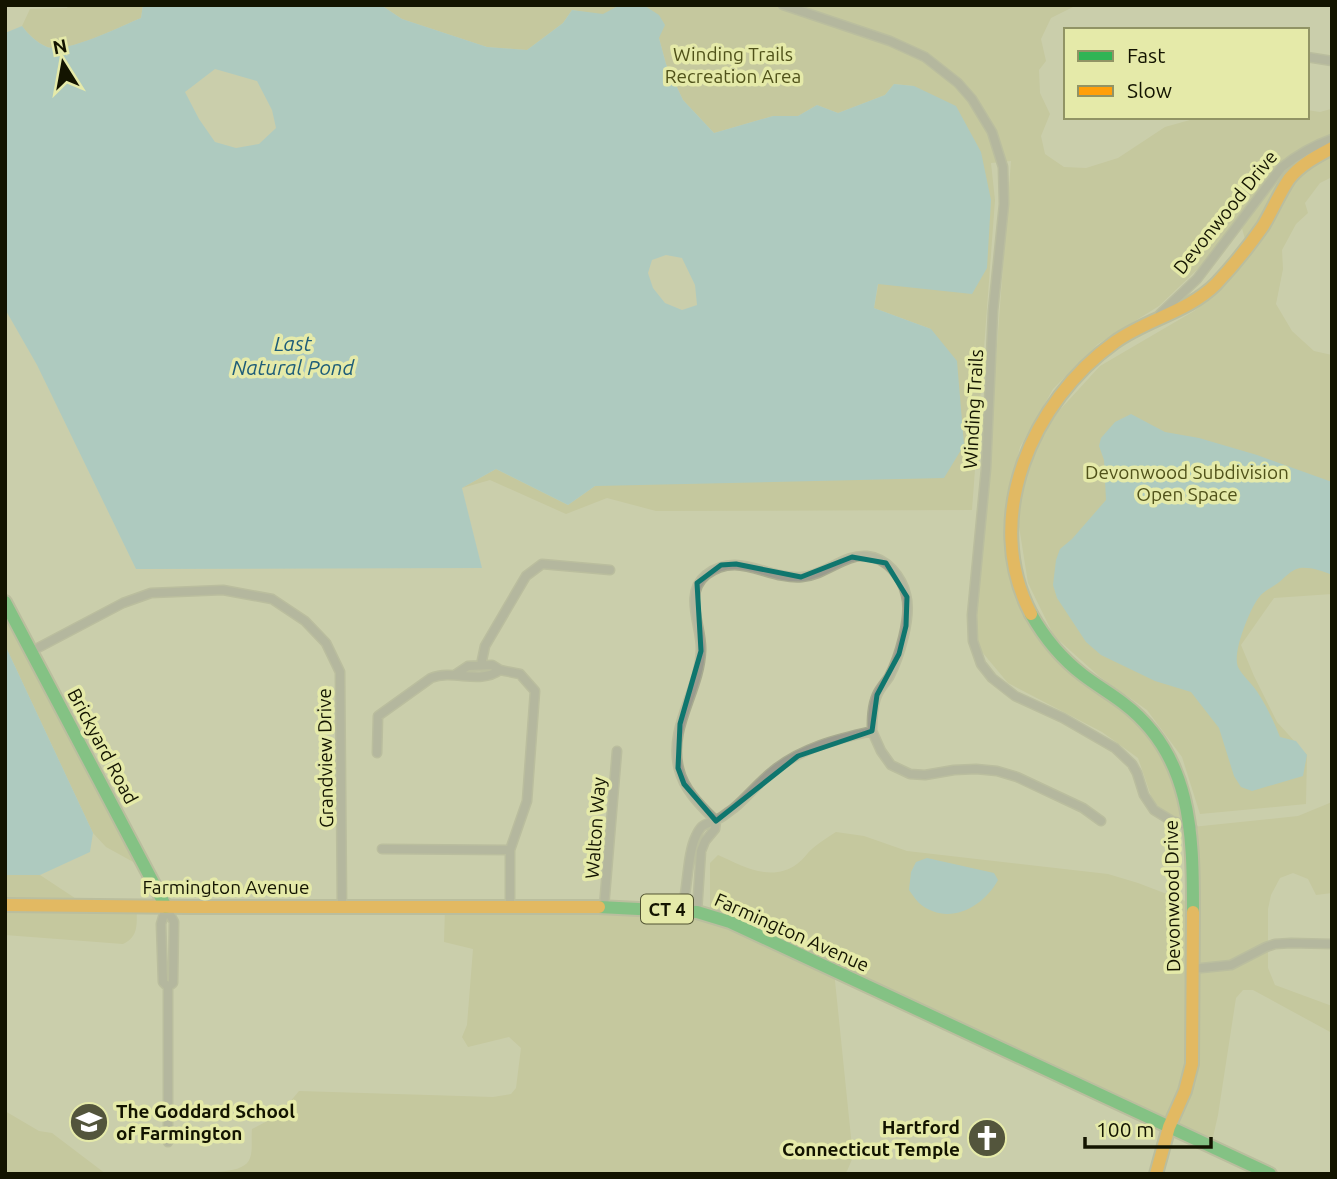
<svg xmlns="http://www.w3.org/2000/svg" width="1337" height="1179" viewBox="0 0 1337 1179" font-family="Ubuntu,sans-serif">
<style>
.green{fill:#bec18e}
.water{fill:#8cc6d8;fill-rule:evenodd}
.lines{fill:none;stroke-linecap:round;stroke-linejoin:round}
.street-casing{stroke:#a7aa8f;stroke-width:11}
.fast-casing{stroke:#a7aa8f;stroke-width:16}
.slow-casing{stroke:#a7aa8f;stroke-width:16}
.street{stroke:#9a9b8e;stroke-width:8}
.fast{stroke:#30b455;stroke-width:12}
.slow{stroke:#ff9f0a;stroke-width:12}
.marked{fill:none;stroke:#0f766e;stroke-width:5;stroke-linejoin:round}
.labels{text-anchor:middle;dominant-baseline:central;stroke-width:7;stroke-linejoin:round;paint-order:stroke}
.shield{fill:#e5eaa9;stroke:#525433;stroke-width:2}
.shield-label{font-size:18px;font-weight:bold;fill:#131400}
.park-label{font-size:19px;fill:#50521a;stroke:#e5eaa9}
.street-label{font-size:19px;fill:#131400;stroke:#e5eaa9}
.poi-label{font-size:19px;font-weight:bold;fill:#131400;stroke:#e5eaa9;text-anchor:start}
.water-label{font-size:21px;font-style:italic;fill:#1e5d79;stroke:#e5eaa9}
</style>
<rect width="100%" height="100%" fill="#cbceab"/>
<path class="green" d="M69,5H143L141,18C121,26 67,54 47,47C36,42 29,35 22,26L30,9L67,8Z
M381,5H1077L1051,18L1041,39L1046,61L1039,70L1040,93L1050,114L1041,136L1045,154L1064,167L1086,168L1118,158L1165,127L1197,118L1307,117V110L1320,112L1331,109L1332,107V177L1320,183L1305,203L1308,213L1296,224L1282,250L1283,269L1276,304L1292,331L1314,351L1332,355V594L1274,598L1241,645L1254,676L1277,722L1307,755L1306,804L1200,814L1182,757L1147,710L1100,677L1054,636L1028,583L1018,520L1024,480L1038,445L1057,413L1100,366L1194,311L1219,291L1249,254L1239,217L1200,267L1159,306L1098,344L1053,389L1020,447L1010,489L1005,544L1011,584L1037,638L1080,681L1128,713L1161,753L1182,801L1179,818L1162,811L1152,799L1138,758L1102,732L1008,683L982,652L975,636L976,589L986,491L1011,161L991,163L995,200L972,510L656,511L607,498L566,514L490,480L462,488L496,469L568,505L595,486L931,329L874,308L914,86L894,84L885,95L838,113L817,105L798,116H773L714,133L683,100L666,64L659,38L618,6L603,15L572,10L563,23L527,50L487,47L402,19Z
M5,602L146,869L106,847L93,833L5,645Z
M1332,802V893L1316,895L1308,879L1293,873L1280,878L1271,895L1268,909V968L1275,985L1332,1006V1033L1253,990H1243L1236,998L1218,1115L1211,1146L834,971L853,1157L847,1171L844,1174H192C206,1171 245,1175 250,1158C253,1150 251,1138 252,1129L279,1115L299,1091L493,1097L511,1094L516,1088L521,1048L509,1037L468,1047L462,1037L467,1025L473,949L444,942L445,907L710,915V863L718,855C743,866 771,883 797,864C803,860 807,853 813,848C820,842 828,837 836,832L864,836L907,851L1108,874L1138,883L1193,904L1192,827L1298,816Z
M5,875H40L87,906H137C136,923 140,936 123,944L5,935Z
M5,1111L39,1131L52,1133L106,1174H5Z"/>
<path class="water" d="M143,5H381L402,19L487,47L527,50L563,23L572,10L603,14L618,6H645L659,15L665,25L659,38L666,64L683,100L714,133L773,116H798L817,105L838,113L885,95L894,84L914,86L956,106L981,152L991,200L987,268L972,294L878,284L874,308L931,329L957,361L964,445L944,478L595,486L568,505L496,469L462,488L482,568L136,569L37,365L5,309V33L22,26C29,35 36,42 47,47C66,54 121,26 141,18ZM215,69L257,81L272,110L276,128L259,144L236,148L215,142L199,119L185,92ZM666,255L682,258L695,285L697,305L682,310L665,303L653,288L648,273L652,260Z
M1131,414L1165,432L1199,438L1257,455L1332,482V575C1322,571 1311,567 1300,568C1290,570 1285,578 1278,583C1270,589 1263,591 1257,600C1249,612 1232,653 1238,667C1242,676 1253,684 1258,693C1267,707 1274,722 1280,737L1296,741L1307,755L1303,776L1252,791L1241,787L1234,776L1219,728L1191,692L1155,681L1101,655L1086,642L1057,598L1053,585L1056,560L1060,549L1072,539L1106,500L1104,460L1099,446L1101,438L1115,422Z
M5,645L93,833L90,852L40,875H5Z
M927,858L994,873L998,880C983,908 947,927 919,903C915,899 912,894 909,890L911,872L916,862Z"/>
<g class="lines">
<g class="street-casing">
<path id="street" d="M783,5L890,41L925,57L958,83L972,99L992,132L1003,167L1004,204L993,311L986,469L972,615L973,641L981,664L992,678L1015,696L1063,718L1115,748L1132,764L1137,773L1144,795L1154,810L1172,821L1192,827
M1307,57L1332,61
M1160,314L1197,279L1281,168C1297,155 1312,146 1332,139
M32,651L123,603L151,593L223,590L272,599L305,621L326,643L340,672L342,907
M481,665L485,646L526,576L542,564L610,570
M456,674L468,666L492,665L500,670L520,674L535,691L527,801L510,850V907
M872,731L881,751L891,765L910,774L925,775L954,770L976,769L997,771L1017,777L1083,808L1101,821
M377,753L378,716L431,678C454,669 479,685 500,670
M382,849L510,850
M166,907L161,924L163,982L168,987V1142
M166,907L174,922L173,983L168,987
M604,907L617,751
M682,910C688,888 687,854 696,836C702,823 705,825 716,820C722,818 728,812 734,808C747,797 759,782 773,771C801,748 837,739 872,731C872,720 872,706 877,695C880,688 885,683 889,677C899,658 912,616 906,595C902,577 887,558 867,556C844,554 826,575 802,577C767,580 738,550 706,575C683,594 702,626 701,650C700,691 668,727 679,769C684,790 701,806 716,821
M697,912L701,851L705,841L715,829L716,821
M1192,969L1231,965L1266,947L1275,944L1291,943L1332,944"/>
</g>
<g class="fast-casing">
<path id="fast" d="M5,602L166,907
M1031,614C1044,637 1062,659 1083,675C1096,685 1110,693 1123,703C1192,755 1193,833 1193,912
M599,907L697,912L730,922L1270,1174"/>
</g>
<g class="slow-casing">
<path id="slow" d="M1031,614C981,518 1032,401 1115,342C1147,319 1188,312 1216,284C1233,266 1249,246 1263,226C1272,211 1279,194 1289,179C1300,165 1317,156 1332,148
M5,905L190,907H599
M1156,1174L1169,1127L1185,1091L1192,1064L1193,912"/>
</g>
<use href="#street" class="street"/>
<use href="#fast" class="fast"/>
<use href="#slow" class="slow"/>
</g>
<path d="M0 0H1337V1179H0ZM852,557L886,563L907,597L906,626L899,654L877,695L872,731L798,756L716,821L684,784L678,768L680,724L701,651L697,583L721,565L736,564L801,577Z" fill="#cbceab" fill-opacity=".55" fill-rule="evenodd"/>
<path class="marked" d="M852,557L886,563L907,597L906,626L899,654L877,695L872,731L798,756L716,821L684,784L678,768L680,724L701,651L697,583L721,565L736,564L801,577Z"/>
<defs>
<g id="school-disc" transform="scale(2.0125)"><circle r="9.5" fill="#53553c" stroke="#e5eaa9"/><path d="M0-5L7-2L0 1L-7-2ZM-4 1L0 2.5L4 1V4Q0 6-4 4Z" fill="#fff"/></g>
<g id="church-disc" transform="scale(2.0125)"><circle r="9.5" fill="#53553c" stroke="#e5eaa9"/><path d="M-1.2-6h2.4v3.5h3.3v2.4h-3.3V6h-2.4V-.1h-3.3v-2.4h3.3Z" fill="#fff"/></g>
</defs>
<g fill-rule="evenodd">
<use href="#school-disc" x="89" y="1122"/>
<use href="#church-disc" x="987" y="1138"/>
</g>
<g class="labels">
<rect class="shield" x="641" y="894.5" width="52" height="29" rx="5"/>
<g class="shield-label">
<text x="667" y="909">CT 4</text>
</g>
<g class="park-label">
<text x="733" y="54">Winding Trails<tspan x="733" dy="22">Recreation Area</tspan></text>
<text x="1187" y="472">Devonwood Subdivision<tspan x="1187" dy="22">Open Space</tspan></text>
</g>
<g class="street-label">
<text transform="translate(1225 212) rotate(-51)">Devonwood Drive</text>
<text transform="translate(973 409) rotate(-87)">Winding Trails</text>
<text transform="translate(103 746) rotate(62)">Brickyard Road</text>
<text transform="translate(325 758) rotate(-91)">Grandview Drive</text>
<text transform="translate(595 828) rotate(-86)">Walton Way</text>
<text x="226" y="887">Farmington Avenue</text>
<text transform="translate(1172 896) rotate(-91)">Devonwood Drive</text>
<text transform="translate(792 932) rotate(24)">Farmington Avenue</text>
</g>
<g class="poi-label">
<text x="116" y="1111">The Goddard School<tspan x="116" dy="22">of Farmington</tspan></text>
<text x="960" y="1127" text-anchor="end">Hartford<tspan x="960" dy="22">Connecticut Temple</tspan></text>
</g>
<g class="water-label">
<text x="293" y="343">Last<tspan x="293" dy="24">Natural Pond</tspan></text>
</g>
</g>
<rect width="1337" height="1179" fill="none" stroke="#131400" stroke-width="14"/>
<rect x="1064" y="28" width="245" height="91" fill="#e5eaa9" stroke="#919465" stroke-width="2"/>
<rect x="1078" y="51" width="35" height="10" fill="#30b455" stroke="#919465" stroke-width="2"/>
<text x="1127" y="63" font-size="21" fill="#131400">Fast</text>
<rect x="1078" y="86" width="35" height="10" fill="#ff9f0a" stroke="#919465" stroke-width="2"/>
<text x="1127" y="98" font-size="21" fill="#131400">Slow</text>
<g transform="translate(63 63) rotate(349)" stroke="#e5eaa9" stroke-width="5" paint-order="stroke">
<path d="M0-5L12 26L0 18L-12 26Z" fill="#131400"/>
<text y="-10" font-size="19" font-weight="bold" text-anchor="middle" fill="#131400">N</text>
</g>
<path d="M1085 1137v10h126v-10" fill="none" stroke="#131400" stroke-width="3.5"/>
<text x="1096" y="1137" font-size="21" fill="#131400" stroke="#e5eaa9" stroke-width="5" paint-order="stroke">100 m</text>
</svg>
